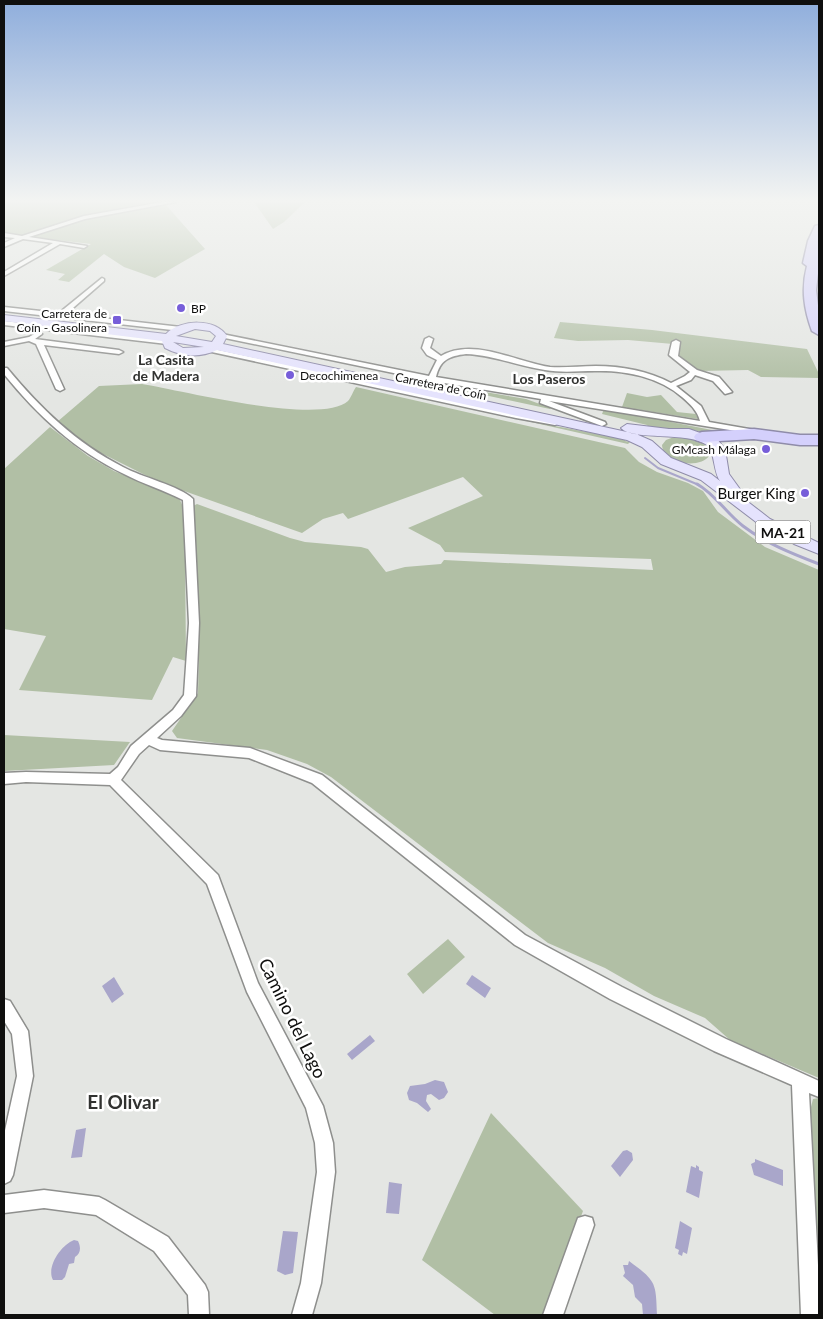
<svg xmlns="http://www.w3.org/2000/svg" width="823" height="1319" viewBox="0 0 823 1319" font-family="Lato,sans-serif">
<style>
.green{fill:#b1bfa5}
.water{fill:#a9a6ca}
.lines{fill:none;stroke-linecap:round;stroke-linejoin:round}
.stream-far1{stroke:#a9a6ca;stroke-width:2}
.stream{stroke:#a9a6ca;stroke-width:3}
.street-casing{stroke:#8e8f8d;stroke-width:3}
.primary-casing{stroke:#8f8ca9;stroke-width:2}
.highway-casing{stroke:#8f8ca9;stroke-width:3}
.street{fill:#fff;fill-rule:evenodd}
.primary{fill:#e5e3fd;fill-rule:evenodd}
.highway{fill:#d4d0fc;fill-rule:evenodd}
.poi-dot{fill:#775ed9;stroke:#fff;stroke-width:2}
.labels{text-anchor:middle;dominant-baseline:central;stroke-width:5;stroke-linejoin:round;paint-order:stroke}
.far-poi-label{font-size:12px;fill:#0f0f0e;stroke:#fff;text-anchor:start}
.far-street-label{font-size:12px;fill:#0f0f0e;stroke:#fff}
.far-neighbourhood-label{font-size:14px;font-weight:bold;fill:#313230;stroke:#fff}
.shield{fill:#fff;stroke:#575756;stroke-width:1}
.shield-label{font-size:14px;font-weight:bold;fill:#0f0f0e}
.poi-label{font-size:15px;fill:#0f0f0e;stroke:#fff;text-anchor:end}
.near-street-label{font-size:18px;fill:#0f0f0e;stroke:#fff}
.near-neighbourhood-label{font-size:19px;font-weight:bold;fill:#313230;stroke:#fff}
</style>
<rect width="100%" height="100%" fill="#e4e6e3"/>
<path class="green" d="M4,202H163L130,206L77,218L23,236L4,233Z
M254,202H303L304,203L284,222L273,229Z
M165,204L205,249L155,278L124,267L104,254L69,282L58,280L65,274L46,270L91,244L31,237C74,220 119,208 165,204Z
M560,322L652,330L807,349L819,374V378L761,377L748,370L699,371L676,356L673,344L628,340L578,341L554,338Z
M419,381L526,399L551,408L550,409Z
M142,384C180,390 320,426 348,401C351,398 353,391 356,387L625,448L639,462L657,472L688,483L703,491L718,512L765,547L819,570V1078L730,1040L705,1018L654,996L605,968L548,943L331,777L307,764L267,750L177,738L172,731L198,693L199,654L193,506L197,504L290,538L305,542L361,547L368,549L386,572L405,567L441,564L444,560L653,570L651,559L445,552L440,545L408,528L483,496L463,477L348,519L343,513L323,519L302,533L159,482L97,451L57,422L99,386Z
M627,393L647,397L661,395L677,412L696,414L698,419L622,407Z
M604,409L712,430L714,434L686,429L649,428L647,425L602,414Z
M522,420L626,439L625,441L630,442L628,444Z
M50,427L88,456L114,471L173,495L180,500L183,507L185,553L186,661L173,657L152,700L19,690L46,636L4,629V469Z
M674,437C687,437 710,438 710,455C700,470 663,464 662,445L666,440Z
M4,735L130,742L114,765L4,771Z
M448,939L465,957L423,994L407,974Z
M819,1098V1310L809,1115L813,1099Z
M491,1113L583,1211L544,1315H495L422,1260Z"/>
<path class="water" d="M472,975L491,988L485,998L466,984Z
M114,977L124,994L112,1003L102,986Z
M370,1035L375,1041L352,1060L347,1054Z
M435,1080L444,1082L448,1092L444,1098L439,1100L431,1094L427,1095L426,1101L431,1109L428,1112L417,1103L409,1100L407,1093L410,1086L425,1084Z
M86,1128L82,1157L71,1158L76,1130Z
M627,1150L632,1153L633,1160L620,1177L611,1166L623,1151Z
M755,1159L783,1170V1186L754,1175L751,1164L755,1162Z
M696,1165L699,1167V1170L703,1172L699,1198L686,1192L691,1166L696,1168Z
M389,1182L402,1184L399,1214L386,1213Z
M680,1221L692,1228L687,1254L683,1252L682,1256L678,1254L679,1250L675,1248Z
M283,1231L298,1232L293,1273L285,1275L277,1271Z
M74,1240L78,1241C81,1247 81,1254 75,1257L74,1263L69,1264L65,1277L62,1280H53C46,1267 61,1245 74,1240Z
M629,1261C656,1281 656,1282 657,1315H643L642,1304L635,1297L633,1285L623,1276L625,1273L623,1265H628Z"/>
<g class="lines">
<path class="stream-far1" d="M645,458L658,468L699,485"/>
<path class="stream" d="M697,484C715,494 726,513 743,526C765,543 793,554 819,564"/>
<g class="street-casing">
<path id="street" d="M162,202H176L85,219L29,237L87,246L84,248L60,244L4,276V272L53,243L23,239L4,247V243L15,238L4,237V233L22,236L84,216Z
M102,278L104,279V281L66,314L181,327L184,329L181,331L4,311V307L59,313Z
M4,321L167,340L171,342L167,344L4,325Z
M38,332L42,334L35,339L119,350L123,352L119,354L44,345L64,389L60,391L56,389L36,344L29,341L4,346V342L29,337Z
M222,334L429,376L437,360L427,355L422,348L425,339L429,337L433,339L430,348L441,356C473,337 516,362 550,367C565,368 580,366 596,366C621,366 648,371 671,383L685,376L690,372L669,355L672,342L676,340L680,342L678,356L697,370L719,377L732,392L725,394L713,381L695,375L691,380L676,386L701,406L709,422L755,430L759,432L755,434L549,401L605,422L606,424L602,426L540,403L541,399L432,381L220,337V335ZM466,354C493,355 518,366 545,370C562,373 578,371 595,371C625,370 659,377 682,397C690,404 697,410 700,421L436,377C440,360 449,356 466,354Z
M204,347L555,421L559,423L555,425L516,418L207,351L203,349Z
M4,368H7C40,408 76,443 123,467C141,477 180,486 193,499L199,623L196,696L181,716L157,738L162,740L250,748L322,775L525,935L622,987L726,1039L819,1081V1097L809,1093L819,1284V1315H801L792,1085L714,1051L610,999L515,945L312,783L249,758L160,750L149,745L139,754L121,780L218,875L258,983L323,1106L333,1143L335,1172L321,1283L312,1315H292L301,1283L317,1172L315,1143L306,1108L247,992L207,884L110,785L26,782L4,784V773L26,772L110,774L118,767L131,746L173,710L184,695L189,623L183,500C164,490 143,484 124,474C75,450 38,416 4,374Z
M4,999L10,1001L28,1031L33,1076L13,1175L10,1181L4,1184V1135L17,1076L12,1034L4,1021Z
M44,1190L99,1197L105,1200L168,1237L205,1285L208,1292L209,1315H189L188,1295L154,1251L96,1215L44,1208L4,1213V1195Z
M585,1216L592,1218L594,1225L563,1315H543L578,1218Z"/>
</g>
<g class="primary-casing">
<path id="primary" d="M4,315L166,334C181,319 215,318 227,336L223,344L636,434L652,441L671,458L711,474L720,481C713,471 715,451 707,445C688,431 632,441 621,428L627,424L669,429H689L717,439L725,449L729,474L742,492L739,495L770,519L819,543V554L794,544L760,525L701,480L661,464L642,447L627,440L217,350C200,358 182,357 165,348L162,341L4,321ZM195,329L210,331L216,336L212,342L176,336ZM173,342L204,347L183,348Z"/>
</g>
<g class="highway-casing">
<path id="highway" d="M819,225V265L816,290L819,313V335L812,331C804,309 801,289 807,266L803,263L808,241L815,226Z
M754,429L800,435H819V445H800L754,439L702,442L696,440L694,437L696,434L702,432Z"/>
</g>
<use href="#street" class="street"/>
<use href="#primary" class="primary"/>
<use href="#highway" class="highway"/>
</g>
<linearGradient id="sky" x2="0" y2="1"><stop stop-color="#8faedc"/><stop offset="0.52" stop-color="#f3f4f2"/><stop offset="1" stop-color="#f3f4f2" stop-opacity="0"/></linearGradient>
<rect width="823" height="386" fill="url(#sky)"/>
<g class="poi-dot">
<circle cx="181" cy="308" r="5"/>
<rect x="112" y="315" width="10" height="10" rx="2.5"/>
<circle cx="290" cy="375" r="5"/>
<circle cx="766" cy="449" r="5"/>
<circle cx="805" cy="493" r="5"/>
</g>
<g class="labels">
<g class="far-poi-label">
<text x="191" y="308">BP</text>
<text x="107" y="313" text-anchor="end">Carretera de<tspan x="107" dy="14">Coín - Gasolinera</tspan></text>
<text x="300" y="375">Decochimenea</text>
<text x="756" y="449" text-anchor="end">GMcash Málaga</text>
</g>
<g class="far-street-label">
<text transform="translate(441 386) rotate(12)">Carretera de Coín</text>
</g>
<g class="far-neighbourhood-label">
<text x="166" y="359">La Casita<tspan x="166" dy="16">de Madera</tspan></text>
<text x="549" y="378">Los Paseros</text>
</g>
<rect class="shield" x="755.5" y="520.5" width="55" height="23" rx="4"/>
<g class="shield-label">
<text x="783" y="532">MA-21</text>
</g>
<g class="poi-label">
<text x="795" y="493">Burger King</text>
</g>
<g class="near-street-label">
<text transform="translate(293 1018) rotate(64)">Camino del Lago</text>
</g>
<g class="near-neighbourhood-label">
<text x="123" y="1101">El Olivar</text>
</g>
</g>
<rect width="823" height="1319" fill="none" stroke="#0f0f0e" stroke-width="10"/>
</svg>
